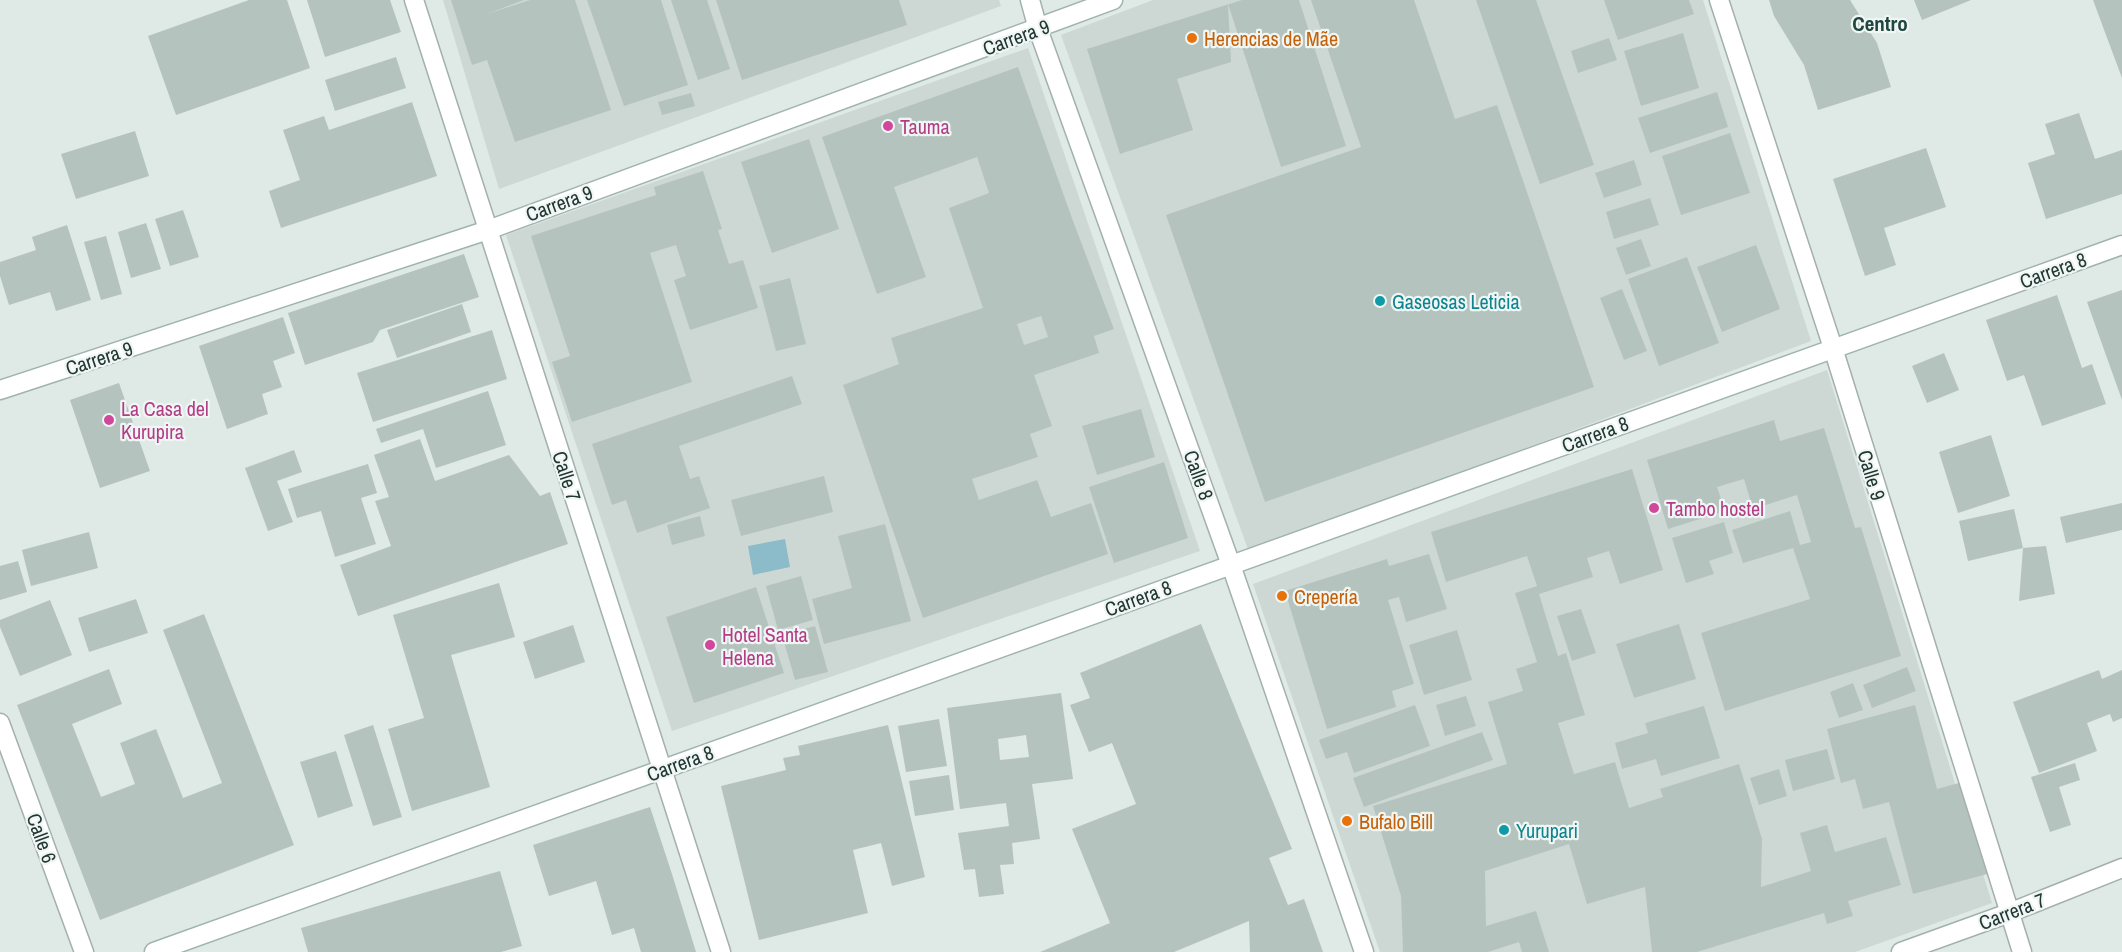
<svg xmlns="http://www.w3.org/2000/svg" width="2122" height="952" viewBox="0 0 2122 952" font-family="'Archivo Narrow',sans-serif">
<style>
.built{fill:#cdd8d4}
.water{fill:#8cbbc9}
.building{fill:#b5c3be;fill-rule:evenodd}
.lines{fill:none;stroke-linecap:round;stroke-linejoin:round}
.street-casing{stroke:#a3b0ac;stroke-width:21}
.secondary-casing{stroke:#a0b3ad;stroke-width:21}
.street{stroke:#fff;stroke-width:18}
.secondary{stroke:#fff;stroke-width:18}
.food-dot{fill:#e8710a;stroke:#eff6f3;stroke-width:2}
.hotel-dot{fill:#d1479c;stroke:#eff6f3;stroke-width:2}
.culture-dot{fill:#0f9aa8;stroke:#eff6f3;stroke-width:2}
.labels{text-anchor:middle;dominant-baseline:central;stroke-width:4.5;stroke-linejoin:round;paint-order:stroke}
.street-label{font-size:20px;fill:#223733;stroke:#eff6f3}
.food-label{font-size:20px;fill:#c56008;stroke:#eff6f3;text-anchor:start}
.hotel-label{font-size:20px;fill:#b23c85;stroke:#eff6f3;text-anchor:start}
.culture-label{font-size:20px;fill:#0d838f;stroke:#eff6f3;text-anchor:start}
.neighbourhood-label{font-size:21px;font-weight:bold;fill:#204640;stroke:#eff6f3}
</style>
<rect width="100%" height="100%" fill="#dfe9e5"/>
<path class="built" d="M443,0H999L1001,6L499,189Z
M1153,0H1703L1811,341L1249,552L1061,35Z
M1028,48L1200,551L672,731L506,235Z
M1827,370L1992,903L1855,952H1380L1253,584Z"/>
<path class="water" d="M785,539L790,567L753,575L748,546Z"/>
<path class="building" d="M249,0H287L310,68L176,115L148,36Z
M307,0H390L401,32L325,57Z
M451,0H524L487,14L530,0H575L611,110L515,142L487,60L472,65Z
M587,0H661L688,85L624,106Z
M671,0H707L730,69L698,80Z
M716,0H899L907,25L742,80Z
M1242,0H1299L1346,146L1281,167L1228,4L1231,62L1177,79L1193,130L1120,154L1087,49Z
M1311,0H1414L1455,119L1497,105L1594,387L1265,502L1166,215L1361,147Z
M1476,0H1536L1594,165L1540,184Z
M1604,0H1689L1694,14L1618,40Z
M1769,0H1850L1877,43L1891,87L1818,110L1804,65L1774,16Z
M1914,0H1971L1922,20Z
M2093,0H2122V78Z
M1683,33L1699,88L1641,106L1624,51Z
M1609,38L1617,60L1578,73L1571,51Z
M396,57L406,88L335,111L325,80Z
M1018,67L1073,221L1114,329L1094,336L1099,353L1034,375L1052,426L1030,434L1038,457L972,479L979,500L1037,480L1051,517L1091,503L1108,554L923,618L843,385L899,364L891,338L983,308L949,208L989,193L977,157L894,187L926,277L877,294L822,137ZM1041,316L1048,337L1024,345L1017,324Z
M1717,92L1728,127L1650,153L1638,118Z
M691,93L695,106L662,115L658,102Z
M412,102L437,176L281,228L269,191L300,180L283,130L324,116L329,130Z
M2079,113L2095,159L2122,150V194L2046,219L2028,163L2055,154L2045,124Z
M135,131L149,176L76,199L61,154Z
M1730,133L1750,193L1681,215L1662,156Z
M809,139L839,229L772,253L741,162Z
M1926,148L1946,207L1884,228L1896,265L1865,276L1833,179Z
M1634,160L1642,185L1604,198L1595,173Z
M703,171L722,229L718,230L729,264L743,260L758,308L690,330L674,280L686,276L676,245L650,253L692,382L572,422L552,362L570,356L531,236L656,195L654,187Z
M1650,198L1659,225L1614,239L1606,212Z
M183,210L199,257L170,266L155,219Z
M146,223L161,269L131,278L118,232Z
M67,225L91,300L56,311L50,292L9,305L0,276V262L36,250L32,237Z
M106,236L122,294L101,300L84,242Z
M1641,239L1651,266L1626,275L1616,248Z
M1756,245L1780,309L1722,332L1697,267Z
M464,254L479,297L380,330L373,342L305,365L288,313Z
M1687,257L1719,343L1659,366L1628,279Z
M790,278L806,344L776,351L759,286Z
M1622,289L1647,351L1624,360L1600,298Z
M2122,290V400L2087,302Z
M2057,295L2082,368L2092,364L2106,404L2042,426L2024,375L2007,381L1986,320Z
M462,304L471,332L397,358L387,330Z
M283,317L295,353L273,361L282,387L262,394L268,414L227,429L199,346Z
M492,330L507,379L373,422L357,373Z
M1944,353L1959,390L1927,403L1912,366Z
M792,376L802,404L679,446L690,479L699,476L710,508L637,533L626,500L612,505L592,444Z
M119,383L150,471L100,488L70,400Z
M488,391L506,445L436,468L423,429L381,443L376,429Z
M1141,409L1155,457L1097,475L1082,426Z
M1774,420L1780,441L1824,428L1855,528L1861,527L1901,656L1725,711L1701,633L1810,599L1793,548L1743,563L1732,530L1790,511L1800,545L1811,542L1797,495L1753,509L1744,479L1717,487L1725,511L1668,529L1647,460Z
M1991,435L2010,496L1958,513L1939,452Z
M420,439L435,481L509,455L540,496L550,492L568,544L358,616L340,565L391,546L375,501L389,497L374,455Z
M294,450L302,472L277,481L293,522L268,531L245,468Z
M1164,462L1188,538L1114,563L1089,487Z
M368,464L377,493L361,498L376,544L335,557L321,511L297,518L288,489Z
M1632,469L1663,570L1620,584L1609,551L1587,558L1593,577L1539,594L1558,656L1566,653L1585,715L1558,723L1574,774L1615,762L1629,808L1663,797L1660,789L1739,764L1762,839L1761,887L1811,871L1800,833L1827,825L1835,852L1886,837L1901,885L1848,901L1853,916L1827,924L1824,913L1697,952H1652L1645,887L1587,904L1569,844L1485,871L1486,926L1536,911L1549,952H1522L1519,942L1488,952H1403L1401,896L1373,806L1507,764L1488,702L1523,691L1516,669L1537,662L1515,593L1537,586L1527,556L1446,582L1431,532Z
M824,476L833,512L741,536L731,500Z
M2122,503V530L2066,543L2060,517Z
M2014,509L2023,548L2046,546L2055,594L2019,601L2023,548L1968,561L1959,521Z
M700,516L705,536L672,545L667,525Z
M1724,522L1733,553L1709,561L1714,574L1686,583L1672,538Z
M885,524L911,621L824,644L812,599L852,588L838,536Z
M89,532L98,568L31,586L22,550Z
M1429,554L1447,609L1406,622L1399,597L1388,600L1414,684L1392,691L1396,707L1327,729L1285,591L1387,559L1389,566Z
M18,561L27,592L0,600V566Z
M801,576L813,620L778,630L766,586Z
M499,583L515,637L451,655L490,787L412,811L388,729L424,718L393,615Z
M756,587L784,673L694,703L666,617Z
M136,599L148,633L89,652L78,618Z
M50,600L72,655L20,676L0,627V620Z
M1581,609L1596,653L1572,661L1557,616Z
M204,614L294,845L100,920L17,705L109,669L122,704L72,724L101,797L135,784L120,743L156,729L183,798L222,783L163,630Z
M1201,624L1292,849L1269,858L1288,905L1304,899L1323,952H1250L1249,921L1174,952H1040L1110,923L1072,829L1136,804L1112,743L1089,752L1070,705L1090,698L1080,673Z
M1679,624L1696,679L1634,698L1616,644Z
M573,625L585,662L535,679L523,642Z
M815,626L828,672L795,680L782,635Z
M1457,630L1472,680L1424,695L1409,645Z
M1907,667L1916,691L1872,708L1863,685Z
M2099,670L2102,679L2122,670V718L2113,722L2110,714L2087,723L2097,751L2039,773L2013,702Z
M1853,683L1863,710L1839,718L1830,692Z
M1061,693L1073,779L1032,784L1040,839L1012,843L1014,864L1000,865L1004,894L979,897L975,869L964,870L958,833L1009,826L1006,803L960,809L947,708ZM1026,735L1029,757L1000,760L998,739Z
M1466,696L1476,726L1445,736L1436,705Z
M1415,705L1430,746L1354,773L1347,752L1326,759L1319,740Z
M1915,705L1937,789L1966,781L1991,873L1913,894L1889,802L1863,809L1855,779L1841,783L1827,729Z
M1704,706L1720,758L1661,776L1656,759L1622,769L1615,743L1648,733L1645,723Z
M939,719L947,766L906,772L898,726Z
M373,725L402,817L373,826L344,735Z
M888,725L925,877L892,886L881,843L853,850L868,913L759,940L721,786L786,770L783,758L800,755L798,746Z
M1482,732L1493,760L1364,807L1353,778Z
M1827,749L1835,779L1793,791L1785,760Z
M336,751L353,806L318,818L300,762Z
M2075,763L2080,780L2059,787L2071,825L2050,832L2031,777Z
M1779,769L1787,796L1759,805L1750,778Z
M949,775L954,810L915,816L909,781Z
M650,807L672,874L696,952H641L634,928L612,935L596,881L549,896L533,845Z
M500,871L522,946L501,952H308L301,928Z"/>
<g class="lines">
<g class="street-casing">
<path id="street" d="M414,0L721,952
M1030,0L1038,29L1231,565L1364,952
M1719,0L1833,348L2022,952
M0,723L84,952
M1901,952L2009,913L2122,868"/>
</g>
<g class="secondary-casing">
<path id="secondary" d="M0,390L488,230L1113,0
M154,952L2122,245"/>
</g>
<use href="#street" class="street"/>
<use href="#secondary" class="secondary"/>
</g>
<g class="food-dot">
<circle cx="1192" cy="38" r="6"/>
<circle cx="1282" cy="596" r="6"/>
<circle cx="1347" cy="821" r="6"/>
</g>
<g class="hotel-dot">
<circle cx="888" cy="126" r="6"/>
<circle cx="109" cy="420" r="6"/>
<circle cx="1654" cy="508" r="6"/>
<circle cx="710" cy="645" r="6"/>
</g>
<g class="culture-dot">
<circle cx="1380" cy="301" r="6"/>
<circle cx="1504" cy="830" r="6"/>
</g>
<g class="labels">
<g class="street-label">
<text transform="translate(1016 37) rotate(-20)">Carrera 9</text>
<text transform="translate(559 203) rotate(-20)">Carrera 9</text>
<text transform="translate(2053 270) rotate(-20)">Carrera 8</text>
<text transform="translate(99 358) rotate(-18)">Carrera 9</text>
<text transform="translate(1595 434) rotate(-20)">Carrera 8</text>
<text transform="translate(1199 475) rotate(70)">Calle 8</text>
<text transform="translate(1872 475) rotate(73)">Calle 9</text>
<text transform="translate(567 476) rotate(72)">Calle 7</text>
<text transform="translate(1138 598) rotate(-20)">Carrera 8</text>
<text transform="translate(680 763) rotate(-20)">Carrera 8</text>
<text transform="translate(42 838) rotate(70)">Calle 6</text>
<text transform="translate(2012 911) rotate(-21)">Carrera 7</text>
</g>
<g class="food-label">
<text x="1204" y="38">Herencias de Mãe</text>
<text x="1294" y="596">Crepería</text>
<text x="1359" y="821">Bufalo Bill</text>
</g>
<g class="hotel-label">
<text x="900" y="126">Tauma</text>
<text x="121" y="408">La Casa del<tspan x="121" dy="23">Kurupira</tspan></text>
<text x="1666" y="508">Tambo hostel</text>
<text x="722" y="634">Hotel Santa<tspan x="722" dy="23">Helena</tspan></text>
</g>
<g class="culture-label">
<text x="1392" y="301">Gaseosas Leticia</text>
<text x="1516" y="830">Yurupari</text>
</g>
<g class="neighbourhood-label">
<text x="1880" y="23">Centro</text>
</g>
</g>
</svg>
